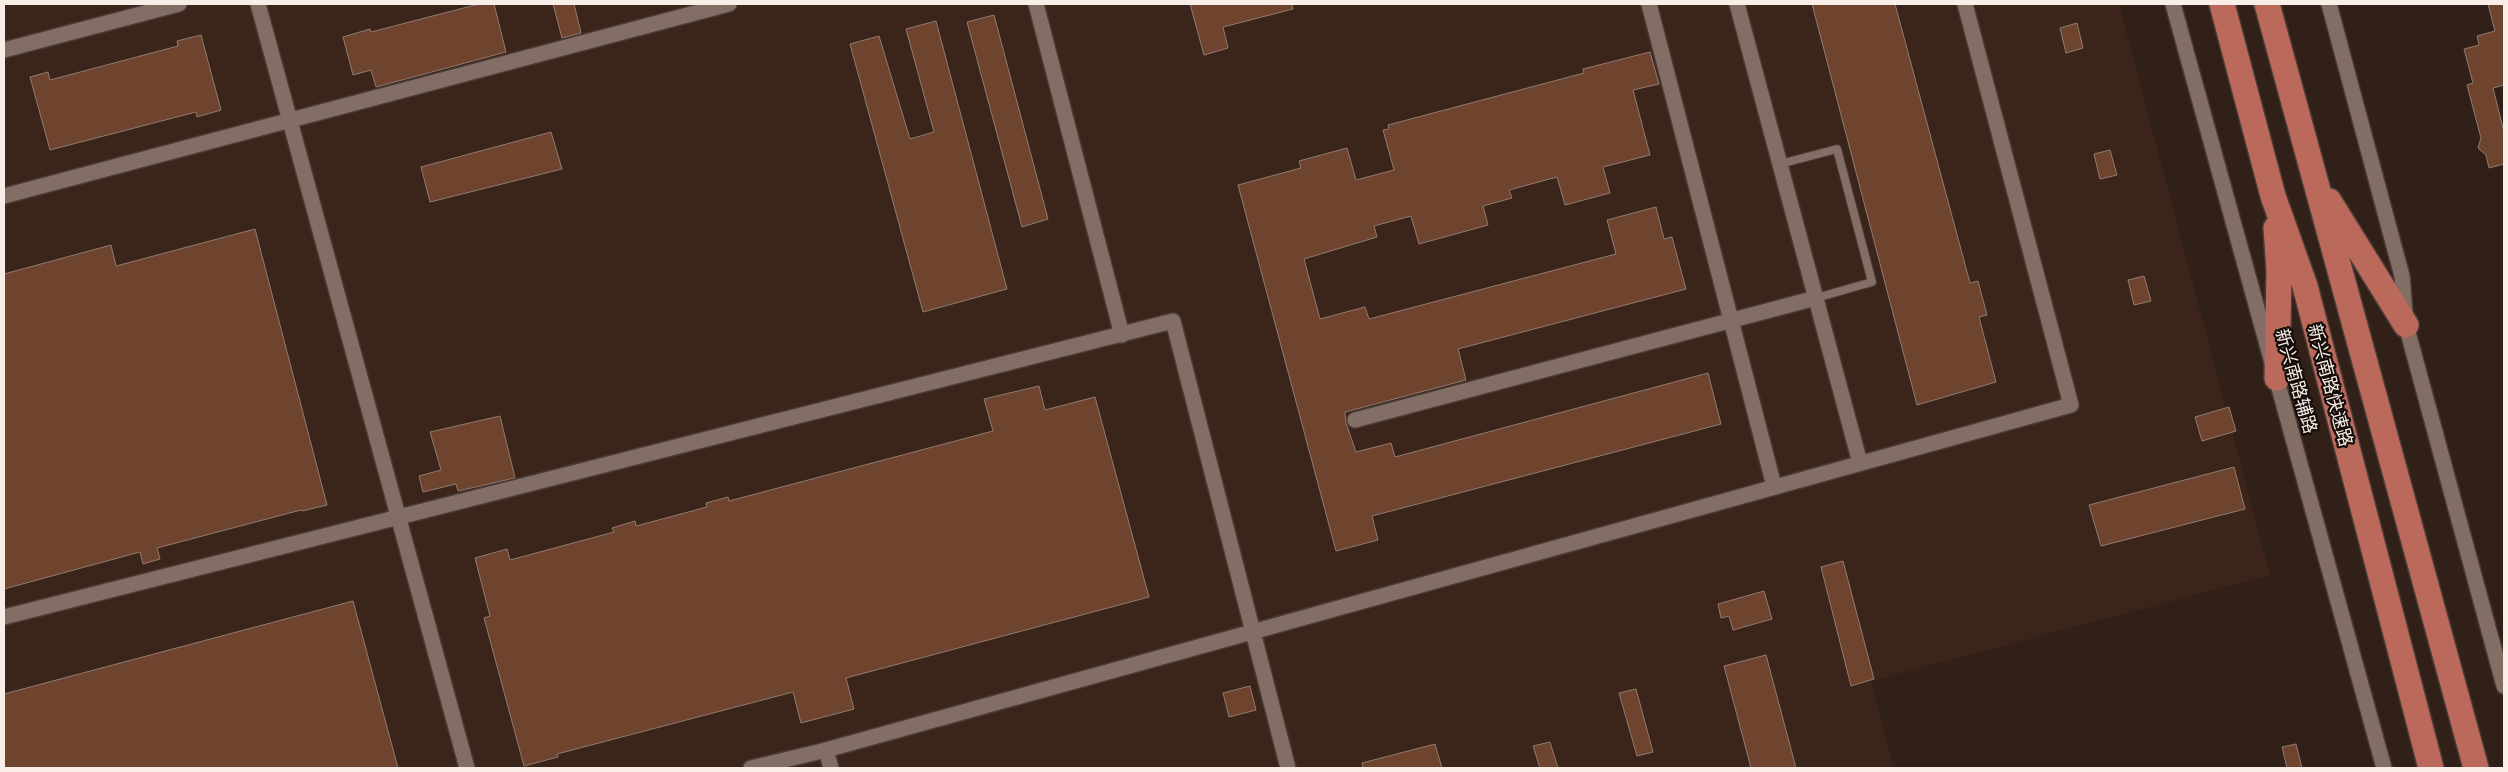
<svg xmlns="http://www.w3.org/2000/svg" width="2508" height="772" viewBox="0 0 2508 772" font-family="Lato,'Noto Sans SC',sans-serif">
<style>
.built{fill:#3b251a}
.building{fill:#6f442f;stroke:#907b72}
.lines{fill:none;stroke-linecap:round;stroke-linejoin:round}
.lane-casing{stroke:#4a3b36;stroke-width:10}
.street-casing{stroke:#4a3b36;stroke-width:18}
.primary-casing{stroke:#4a3b36;stroke-width:28}
.lane{stroke:#826e65;stroke-width:8}
.street{stroke:#826e65;stroke-width:15}
.primary{stroke:#ba695b;stroke-width:25}
.labels{text-anchor:middle;dominant-baseline:central;stroke-width:4.5;stroke-linejoin:round;paint-order:stroke}
.street-label{font-size:18px;fill:#f9ede8;stroke:#130c08}
</style>
<rect width="100%" height="100%" fill="#302018"/>
<path class="built" d="M4,4H2119L2270,575L1871,681L1894,768H4Z"/>
<path class="building" d="M479,4H494L506,52L376,87L371,70L353,75L343,37L370,29L371,32Z
M553,4H574L581,33L562,38Z
M1190,4H1292L1293,9L1223,27L1228,48L1204,55Z
M1812,4H1895L1970,283L1978,281L1987,315L1979,317L1996,382L1917,405Z
M2488,4H2504V85L2493,88L2504,132V164L2489,168L2486,155L2478,148L2481,138L2467,85L2473,83L2464,49L2479,45L2477,36L2495,31Z
M994,15L1048,219L1022,227L967,22Z
M936,21L1007,289L923,312L850,44L879,36L910,139L934,132L906,29Z
M2077,23L2083,48L2066,53L2060,28Z
M201,35L221,110L197,117L196,112L50,150L30,77L48,72L50,80L178,46L177,41Z
M1650,52L1659,84L1633,90L1650,155L1603,167L1610,193L1565,205L1557,177L1509,190L1512,198L1483,206L1488,225L1419,244L1411,216L1374,226L1377,237L1304,259L1320,319L1365,307L1369,319L1616,254L1607,220L1656,207L1664,239L1672,237L1686,289L1458,349L1466,380L1345,412L1346,423L1356,452L1391,443L1395,457L1708,373L1721,424L1372,516L1378,540L1336,551L1238,185L1301,168L1299,161L1347,148L1356,180L1394,170L1383,130L1389,129L1388,125L1584,73L1583,69Z
M551,132L562,169L430,202L421,167Z
M2110,150L2117,175L2100,179L2094,154Z
M255,229L327,505L302,511L301,510L157,548L160,559L143,564L140,552L4,589V274L111,245L116,266Z
M2144,276L2151,301L2134,305L2128,280Z
M1039,386L1045,410L1095,397L1149,597L846,678L854,709L801,723L793,692L557,754L558,757L524,766L484,618L490,616L475,558L507,549L510,560L614,532L612,528L635,521L636,526L707,507L706,503L728,497L729,501L993,431L984,399Z
M2229,407L2236,431L2202,441L2195,417Z
M500,416L515,478L458,491L456,484L423,492L419,476L441,470L430,432Z
M2234,467L2245,509L2101,546L2089,505Z
M1843,561L1874,679L1851,686L1821,567Z
M1764,591L1772,619L1733,630L1729,616L1721,618L1718,604Z
M353,601L398,768H4V694Z
M1766,655L1796,768H1751L1724,666Z
M1250,686L1256,710L1229,717L1223,693Z
M1636,689L1653,752L1637,756L1619,693Z
M1550,742L1558,768H1540L1533,746Z
M1435,744L1442,768H1363L1362,763Z
M2296,744L2302,768H2287L2282,747Z"/>
<g class="lines">
<g class="lane-casing">
<path id="lane" d="M1780,164L1837,149L1872,282L1816,298"/>
</g>
<g class="street-casing">
<path id="street" d="M258,4L467,768
M1036,4L1122,335
M1649,4L1774,486
M1737,4L1860,463
M2173,4L2384,768
M2329,4L2402,276L2406,325L2504,686
M4,50L179,4
M4,196L729,4
M1355,420L1816,298
M4,617L1173,321L1288,768
M826,750L831,768
M751,768L826,750L2071,405L1965,4"/>
</g>
<g class="primary-casing">
<path id="primary" d="M2222,4L2273,196L2305,286L2431,768
M2267,4L2476,768
M2329,201L2406,325
M2276,228L2279,271L2277,378"/>
</g>
<use href="#lane" class="lane"/>
<use href="#street" class="street"/>
<use href="#primary" class="primary"/>
</g>
<g class="labels">
<g class="street-label">
<text transform="translate(2297 381) rotate(74)">新兴南路辅路</text>
<text transform="translate(2331 385) rotate(75)">新兴南路快速路</text>
</g>
</g>
<rect width="2508" height="772" fill="none" stroke="#f9ede8" stroke-width="10"/>
</svg>
